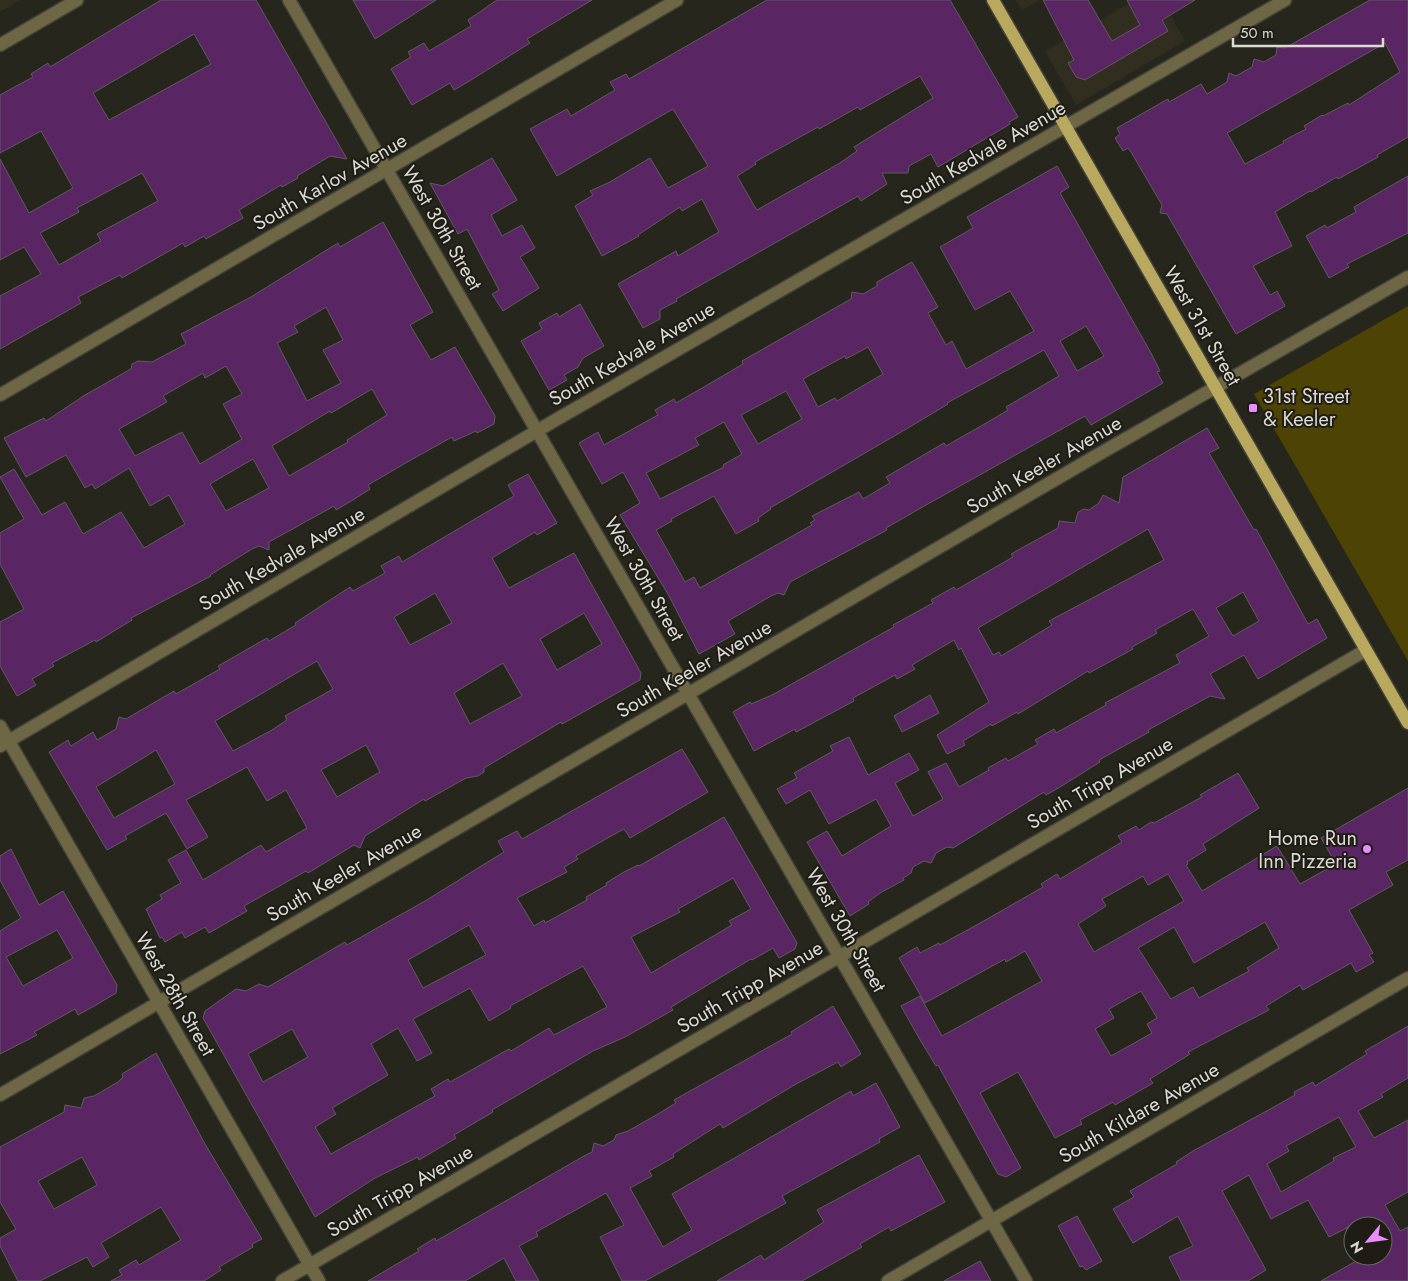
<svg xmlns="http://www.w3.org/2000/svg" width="1408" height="1281" viewBox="0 0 1408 1281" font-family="Jost,sans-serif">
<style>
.built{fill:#312e20}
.green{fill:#4d4305}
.building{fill:#592663;stroke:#615a62;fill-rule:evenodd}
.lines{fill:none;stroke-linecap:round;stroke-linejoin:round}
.minor-casing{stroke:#44433a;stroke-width:15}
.major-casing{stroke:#44433a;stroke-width:15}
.minor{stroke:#6e6745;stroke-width:12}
.major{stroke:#b8a95f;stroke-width:12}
.poi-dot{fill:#ea8dfd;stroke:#1e1c14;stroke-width:2}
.labels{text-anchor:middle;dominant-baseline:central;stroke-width:4;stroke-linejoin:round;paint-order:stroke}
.street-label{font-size:20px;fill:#dbdad4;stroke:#1e1c14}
.poi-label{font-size:20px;fill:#dbdad4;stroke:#1e1c14;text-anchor:start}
</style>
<rect width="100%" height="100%" fill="#27261d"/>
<path class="built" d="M0,0H21L0,12Z
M1016,0H1040L1022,10Z
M1135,0H1162L1185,41L1076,105L1045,51Z"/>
<path class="green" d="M1408,306V661L1254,394Z"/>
<path class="building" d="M161,0H256L347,159L330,156L297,176L298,178L282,187L281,185L239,210L243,218L206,239L204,236L185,247L183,243L122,278L120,275L78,297L81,303L0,349V296L41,274L24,247L0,260V159L29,213L73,188L41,131L0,153V95L33,77L31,74L48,63L50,67ZM194,34L211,64L109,120L93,93ZM142,173L158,201L97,234L101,241L59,265L40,233L79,212L77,208Z
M353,0H436L375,39Z
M497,0H592L527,39L530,43L471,80L454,90L450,83L412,105L391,69L411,57L408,52L424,43L429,51L471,26L468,20Z
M767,0H950L1018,117L1009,122L1010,124L938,167L931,154L909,166L908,173H882L887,184L861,201L858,196L676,299L677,301L660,310V319L643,328L618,284L676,251L678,256L719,232L702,199L682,211L680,207L638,235L639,236L602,256L575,206L593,195L590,191L610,182L650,158L668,188L708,166L673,109L557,176L530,129L567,109L571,116L615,90L610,82L626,74L629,79ZM920,76L933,98L854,147L857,151L840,163L757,210L755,207L737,176L756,164L755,162L818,127L819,129L858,107L860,110Z
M1043,0H1088L1112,41L1140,25L1127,0H1195L1162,20L1168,31L1085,80L1076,77L1068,63L1074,60Z
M1370,0H1408V137L1377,155L1378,157L1338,179L1337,177L1311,192L1310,191L1275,212L1292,246L1253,266L1270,295L1277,291L1285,306L1236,334L1167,214L1160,213L1162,205L1131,152L1128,148L1123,151L1115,138L1120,134L1117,128L1168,99L1169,102L1201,84L1207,94L1227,82L1229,73L1236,76L1252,67L1254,59L1264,62L1276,55L1277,47L1285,48ZM1385,43L1400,72L1349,105L1348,103L1323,116L1322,115L1304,126L1306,129L1283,141L1284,143L1245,164L1227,133Z
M492,158L517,200L491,215L502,236L522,225L535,248L520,257L539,288L503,311L492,294L499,290L467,229L458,234L430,183L443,186Z
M1057,166L1069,187L1060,193L1151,353L1160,371L1157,372L1163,383L1091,425L1085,416L926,505L886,528L887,530L790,582L784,595L778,593L771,596L728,621L735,634L699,654L668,594L620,515L640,503L623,472L602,484L579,443L598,432L604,445L658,415L655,410L674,399L676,403L704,387L743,364L742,361L851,299L852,292L863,294L877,286V282L912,262L938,307L928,313L946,345L952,341L966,369L1034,331L1010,291L975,310L940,247L973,228L967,217ZM1086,326L1104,356L1077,371L1060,341ZM868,347L883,374L837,401L835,398L818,407L803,379L845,356L846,359ZM1044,350L1059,376L1006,407L1008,410L988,422L946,446L944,443L886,477L890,483L863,499L859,492L812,516L815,520L810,523L812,525L700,588L694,577L685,582L656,530L672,521L671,519L714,496L736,534L759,521L758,518L771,509L770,508L908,428L948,404L947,403ZM786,391L802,419L758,444L741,415ZM724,422L742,454L723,465L724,467L660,499L646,473L699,445L695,438Z
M1408,176V233L1347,264L1349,267L1329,278L1306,236L1325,225L1327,228L1356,212L1354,207Z
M383,222L433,312L410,325L431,360L455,347L495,416L494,424L477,433L476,431L454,441L452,437L409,461L368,485L370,489L353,500L336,510L334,506L269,542V550L259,546L252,549L210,575L211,576L131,618L132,620L96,642L95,640L52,663L54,666L32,679L36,685L17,696L0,666V622L24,609L0,564V533L24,519L0,477L14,469L42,515L65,502L83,534L121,512L144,548L185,524L169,495L150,506L129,468L95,489L92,484L85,488L66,455L26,477L4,438L44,418L46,421L85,395L131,369L132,364L138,361L152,362L186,344L181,334L251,297L338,243L340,247ZM326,307L343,340L323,350L341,383L307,401L277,343L298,332L294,326ZM226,366L242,394L223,404L242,439L200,464L182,432L135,456L119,429L167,402L163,396L203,373L205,378ZM372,389L387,415L347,440L348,442L289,476L272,446L330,411L331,413ZM253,459L269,488L226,511L210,484Z
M580,304L604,346L583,358L578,367L564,375L567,380L549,390L521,341L542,329L539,323L557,313L559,317Z
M1207,428L1219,448L1209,453L1254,530L1256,529L1308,624L1317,619L1327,638L1258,679L1244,655L1210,674L1225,699L1210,696L1148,730L1149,732L1099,760L1100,762L1060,787L1046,795L1044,792L953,848L947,847L936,853L931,863L924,861L913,867L911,873L903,878L904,880L880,893L868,902L869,904L850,916L807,842L827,831L842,856L891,826L876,799L829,824L810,790L786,804L777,789L797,778L794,773L833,751L830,746L849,737L868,775L909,753L919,770L895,783L913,816L943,799L928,772L946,763L959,787L989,770L988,768L1006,758L1008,761L1038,744L1035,740L1054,729L1056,733L1106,705L1105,703L1180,663L1176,655L1209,636L1193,609L1155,630L1157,633L1132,647L1133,649L1089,673L1088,671L1018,714L1017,712L992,726L991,724L963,741L965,745L947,754L937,735L989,702L961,648L959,650L954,640L912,665L915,669L897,679L895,675L853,698L854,701L796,732L795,729L754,751L733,712L750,702L751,704L772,695L894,627L893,625L933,603L931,600L954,587L956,590L1013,557L1011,554L1058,528L1059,521L1075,523L1078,512L1084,509L1089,510L1099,503L1103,495L1119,503L1123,477ZM1148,529L1164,560L1049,621L1052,625L1001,656L999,652L993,655L978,628ZM1243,592L1259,621L1233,636L1216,608Z
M528,474L557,523L537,535L535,532L492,558L509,588L574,553L641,673L640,680L562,724L561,722L484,768V772L478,776L466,778L425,801L424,799L365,836L360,848L354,845L308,873L306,871L244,906L247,911L209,933L205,927L185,938L182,932L165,942L162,937L160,938L146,909L162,899L160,895L181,883L168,860L186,850L203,880L261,845L266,852L290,838L307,828L286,790L267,801L247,767L186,800L208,837L187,849L166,813L125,836L127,839L107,850L49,752L68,740L71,746L93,732L97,740L116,729L119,717L126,719L174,691L176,694L220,669L218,666L267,638L269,641L296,625L295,623L350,587L353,591L385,573L381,566L399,556L402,562L514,496L508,485ZM435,593L452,623L410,645L394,617ZM584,613L602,644L557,670L540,639ZM317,661L333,689L285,716L287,720L272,730L233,751L215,721ZM503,663L522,696L470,724L454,693ZM366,745L380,772L337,797L321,770ZM156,750L175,784L114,818L96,787Z
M930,695L939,713L902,732L894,716Z
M682,749L708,792L630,838L624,829L604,840L576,856L578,859L564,867L567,872L517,898L534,926L544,920L545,923L587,900L586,897L607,885L606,883L624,872L638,865L639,866L724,817L797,943L795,949L779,958L773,948L752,960L751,959L671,1007L673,1010L625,1037L593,1051L492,1110L493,1112L454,1135L456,1138L419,1160L418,1157L375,1178L315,1217L203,1018L205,1011L236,989L246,991L259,984L268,987L345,942L347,945L425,901L504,852L498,841L517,831L522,839ZM733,878L751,909L729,921L732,925L651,973L631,937L680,912L678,909ZM469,925L486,955L423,988L408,960ZM583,966L607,1007L554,1035L549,1028L511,1051L509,1049L450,1082L448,1079L431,1089L435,1096L331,1154L315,1127L336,1114L332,1108L388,1075L371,1044L398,1028L417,1061L432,1053L413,1019L470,988L489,1021L511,1008L510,1006ZM292,1029L308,1057L263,1082L248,1054Z
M1238,773L1259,808L1203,844L1206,850L1187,862L1188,864L1186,865L1202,891L1277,846L1300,884L1336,864L1321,838L1408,788V860L1386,872L1393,885L1349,910L1373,953L1369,955L1374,962L1356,972L1351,963L1303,990L1300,985L1266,1006L1269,1010L1188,1052L1190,1054L1150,1079L1153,1083L1115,1105L1113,1102L1080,1120L1082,1124L1055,1138L1018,1072L980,1093L1021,1168L1006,1177L998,1174L938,1065L936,1066L919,1038L901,1006L920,996L942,1036L1042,981L1025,951L1006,962L1005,959L925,1003L899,958L917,947L920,953L939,943L940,945L982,922L1043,887L1041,884L1057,874L1060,879L1122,842L1118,836L1136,826L1139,830L1151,822L1154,823L1202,797L1200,795ZM1168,874L1184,901L1094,952L1078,924L1106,906L1102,899L1143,876L1148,885ZM1265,922L1279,948L1247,968L1249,971L1199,998L1193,987L1171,999L1138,948L1174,927L1194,963ZM1141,991L1157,1018L1147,1024L1152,1033L1111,1056L1095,1029L1114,1018L1109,1009Z
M11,849L39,905L63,891L117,985L116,993L96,1005L78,1015L75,1009L34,1032L37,1035L0,1054V931L21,918L0,880V856ZM57,930L73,958L23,986L6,957Z
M833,1006L861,1054L841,1067L838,1062L796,1084L723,1128L720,1124L673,1154L674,1157L649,1171L652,1176L630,1188L663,1247L692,1230L672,1194L851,1091L853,1096L876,1083L900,1127L879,1139L880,1142L782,1196L786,1203L645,1281H622L600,1237L624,1225L606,1193L536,1232L538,1236L519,1246L539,1281H516L504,1258L465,1281H368L419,1251L417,1249L435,1238L436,1241L584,1156L592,1152L594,1143L603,1146L614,1140L616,1135L628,1131L658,1114L676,1103L674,1100L792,1034L791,1032Z
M1408,1026V1078L1381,1094L1383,1097L1358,1111L1374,1138L1408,1120V1192L1385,1205L1400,1231L1408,1227V1281H1321L1365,1256H1383V1226H1373L1368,1217L1329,1237L1308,1200L1271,1219L1249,1175L1222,1191L1266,1270L1248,1281H1181L1169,1257L1193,1246L1178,1216L1133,1243L1113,1209L1134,1197L1130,1191L1177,1164L1176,1162L1193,1151L1274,1107L1295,1095L1294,1092L1313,1082L1315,1086L1367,1054L1365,1051ZM1339,1117L1356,1147L1333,1158L1334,1161L1281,1192L1267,1164L1289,1151L1286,1146Z
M156,1053L205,1144L262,1239L252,1244L253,1247L219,1267L221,1270L204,1281H111L122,1275L119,1270L136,1260L139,1265L181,1240L161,1207L101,1243L109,1257L93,1267L87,1257L40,1281H18L0,1246V1238L16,1229L0,1202V1147L64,1112L65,1105L81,1108L84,1098L94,1096L118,1082L123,1077L122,1074ZM82,1157L97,1185L54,1209L38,1181Z
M919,1155L945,1202L891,1231L889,1227L860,1244L862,1247L802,1281H717L761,1255L764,1260L824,1222L817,1210Z
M1077,1216L1102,1261L1086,1270L1083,1266L1080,1267L1058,1226Z
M980,1261L991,1281H944Z"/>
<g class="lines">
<g class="minor-casing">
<path id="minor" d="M289,0L1026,1281
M0,45L77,0
M0,395L677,0
M0,726L319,1281
M0,746L559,418L1285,0
M0,1095L1094,457L1408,277
M282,1281L1366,650
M888,1281L1408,978"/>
</g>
<g class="major-casing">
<path id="major" d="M993,0L1408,723"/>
</g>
<use href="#minor" class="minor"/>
<use href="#major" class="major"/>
</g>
<g class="poi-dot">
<rect x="1248" y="403" width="10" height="10" rx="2.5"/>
<circle cx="1367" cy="849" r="5"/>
</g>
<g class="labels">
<g class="street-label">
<text transform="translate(983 153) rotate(-30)">South Kedvale Avenue</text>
<text transform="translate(330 182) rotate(-30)">South Karlov Avenue</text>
<text transform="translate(442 228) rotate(60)">West 30th Street</text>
<text transform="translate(1202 326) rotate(60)">West 31st Street</text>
<text transform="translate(632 354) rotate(-30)">South Kedvale Avenue</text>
<text transform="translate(1044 465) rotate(-30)">South Keeler Avenue</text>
<text transform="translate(282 559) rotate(-30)">South Kedvale Avenue</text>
<text transform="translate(644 579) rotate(60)">West 30th Street</text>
<text transform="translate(694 669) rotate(-30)">South Keeler Avenue</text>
<text transform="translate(1100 783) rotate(-30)">South Tripp Avenue</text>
<text transform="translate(344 873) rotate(-30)">South Keeler Avenue</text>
<text transform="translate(846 930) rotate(60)">West 30th Street</text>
<text transform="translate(750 987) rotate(-30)">South Tripp Avenue</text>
<text transform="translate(175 994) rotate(60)">West 28th Street</text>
<text transform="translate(1139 1113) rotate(-30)">South Kildare Avenue</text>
<text transform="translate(400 1191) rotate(-30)">South Tripp Avenue</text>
</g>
<g class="poi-label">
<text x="1263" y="396">31st Street<tspan x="1263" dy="23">&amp; Keeler</tspan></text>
<text x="1357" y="838" text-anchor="end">Home Run<tspan x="1357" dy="23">Inn Pizzeria</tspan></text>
</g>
</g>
<g transform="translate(1368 1241) rotate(241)"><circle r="24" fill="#1e1c14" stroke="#6a6861"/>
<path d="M0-4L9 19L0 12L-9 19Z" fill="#ea8dfd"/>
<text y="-8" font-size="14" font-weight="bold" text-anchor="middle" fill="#dbdad4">N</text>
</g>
<path d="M1233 38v8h150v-8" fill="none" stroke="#dbdad4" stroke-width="2.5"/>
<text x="1240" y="38" font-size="15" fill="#dbdad4" stroke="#1e1c14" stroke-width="4" paint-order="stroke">50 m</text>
</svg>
